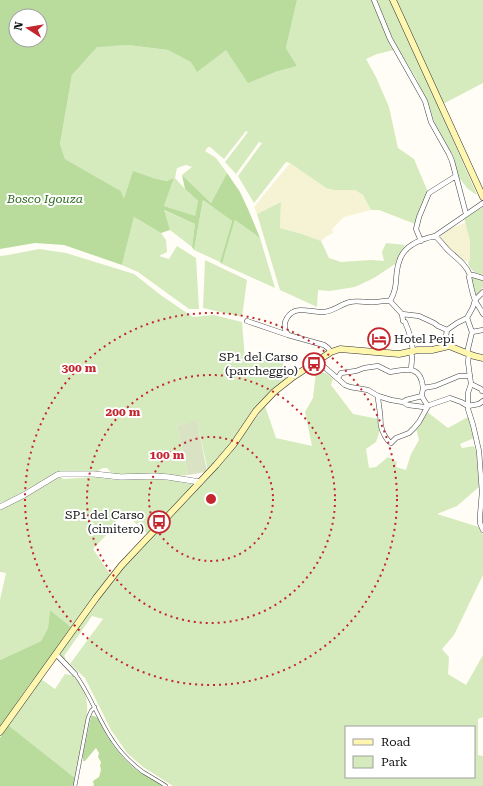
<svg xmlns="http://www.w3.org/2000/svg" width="483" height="786" viewBox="0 0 483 786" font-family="'Roboto Serif',serif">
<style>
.farmland{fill:#f6f3d4}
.green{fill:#d5ebbd;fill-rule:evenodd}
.forest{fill:#b9dc9c;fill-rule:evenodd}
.cemetery{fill:#d9e3c4}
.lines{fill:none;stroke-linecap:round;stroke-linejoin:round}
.pedestrian-casing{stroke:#444;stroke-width:4}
.minor-casing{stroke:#444;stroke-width:5.5}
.tertiary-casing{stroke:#444;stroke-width:6}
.secondary-casing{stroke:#333;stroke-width:7}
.pedestrian{stroke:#fff;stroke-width:3}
.minor{stroke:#fff;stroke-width:4.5}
.tertiary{stroke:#fff;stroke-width:5.5}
.secondary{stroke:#fff6b0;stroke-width:6}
.ring{fill:none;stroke:#c4262e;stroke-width:2;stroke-dasharray:2 4}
.labels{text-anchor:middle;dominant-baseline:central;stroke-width:4;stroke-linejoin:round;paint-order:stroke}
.park-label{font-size:12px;font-style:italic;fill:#2f6b1f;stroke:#fff}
.poi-label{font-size:12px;fill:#111;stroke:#fff;text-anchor:end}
.centre{fill:#c4262e;stroke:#fff;stroke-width:2}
.ring-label{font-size:12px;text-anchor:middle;font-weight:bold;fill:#c4262e;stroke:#fff;stroke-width:4;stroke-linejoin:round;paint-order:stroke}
</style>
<rect width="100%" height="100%" fill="#fffdf5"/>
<path class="farmland" d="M290,163L326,188L355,190L363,195L371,210L344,217L332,229L333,233L327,236L321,241L302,234L280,228L281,202L257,214L254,207Z
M465,223L466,224L470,241V261H462L454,255L438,236L448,229Z"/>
<path class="green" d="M297,0H373L394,50L377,54L366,59L376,77L389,107L398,148L414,159L428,192L421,205L415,224L379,210H371L363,195L355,190H334L326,188L290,163L286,162L254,203L238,176L262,143L259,142L236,174L225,162L248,132L246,131L224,159L210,147H208L205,151L216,158L227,173L211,203L182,175L192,167L186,165L177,168L175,178L185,189L198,201L195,217L164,206L174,178L168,181L153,178L124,200L121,191L65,159L60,144L72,75L97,46L128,45L168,50L192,62L226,50L275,72L297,66L286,48Z
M376,0H390L438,106L477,195L468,189L457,175L435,124L430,109L416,78L394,42Z
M395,0H483V83L443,104Z
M203,200L232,221L220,262L194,250Z
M281,202L280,228L302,234L321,241L329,258L341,262L371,260L384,261L382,252L386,243L405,245L400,253L395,264L374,278L355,287L330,291L318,290L317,307L280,290L257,214Z
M483,206V275C475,272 469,271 468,261H470V241L464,218Z
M163,210L195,224L192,247L170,230Z
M134,217L161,233L166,240L167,252L159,256L169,259L177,246L196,258L199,309H189L138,272L122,265Z
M235,220L260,238L275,288L222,264Z
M39,249L66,253L134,274L162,296L193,317L214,315L242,322L245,359L284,355L283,368L286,378L264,399L215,463L208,471L197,422L177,425L188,475L177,476L161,474L113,475L107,468C102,468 99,469 96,473L53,475L8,500L0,503V256L8,255Z
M205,260L247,280L242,317L203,308Z
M476,276L483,279V287L477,294L475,295L471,279Z
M316,372L326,373L333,379L331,385L353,414L379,419L380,430L376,442L366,449L369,468L376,467L388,457L397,462L396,467L406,470L411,454L419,440L416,428L426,411L448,428L468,417L474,438L460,444L462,448L474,446L476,451L479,487L457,506L437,514L479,527L483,535V575L454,635L442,649L449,657L448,674L466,685L483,655V717L478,719V755L483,756V786H173L143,767L127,753L111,730L85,678L70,664L103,619L92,616L64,656L66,658L64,659L61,656L60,653L89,612L117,575L181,506L223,462L265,406L276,438L312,446L305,412L313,398ZM346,727H474V777H346Z
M59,477L64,479L93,477L117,480L157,479L175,481L195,485L148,534L124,513L112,525L110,531L93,549L110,574L71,627L50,610L48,628L41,641L0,660V600L6,573L0,572V509L29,495Z
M65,674L74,676C86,691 88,698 87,717L75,778L8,725L41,679L55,689Z"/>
<path class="forest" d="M0,0H297L286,48L297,66L275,72L248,83L226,50L197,72L191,62L168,50L128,45L97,47L72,75L60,144L65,159L121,191L124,199L133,171L153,178L167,181L174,178L164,206L195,216L198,201L185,189L182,175L211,203L227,173L240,192L248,209L260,238L235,220L222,264L220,262L232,221L203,200L194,250L192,247L195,224L164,210L170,230L161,233L134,217L122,265L64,245L35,243L0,249ZM16,16H40V40H16Z
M50,610L71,627L44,666L29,685L0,728V660L41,641L48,628Z
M91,716H94L98,718C106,737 118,754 134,768C143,775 154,779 163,786H93L94,785L93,781L99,777L101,770L100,766L101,762L98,757L99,753L96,748L85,761H83V754Z
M8,725L75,778L74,785L72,786H0V738Z"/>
<path class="cemetery" d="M197,421L207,471L206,472L188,475L177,425Z"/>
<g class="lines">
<g class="pedestrian-casing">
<path id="pedestrian" d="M75,674C91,695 98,720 113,741C121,753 131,763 143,772C151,777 159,781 166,786
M75,786L88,718L91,711L95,707"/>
</g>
<g class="minor-casing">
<path id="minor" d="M374,0L390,39L425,101L431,122L449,154L452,161L466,214
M435,236C441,241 445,248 451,253C459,260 466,265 470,275H473L483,278
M421,241L416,229L419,217L429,193L456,176
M470,275L469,277C471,285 472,293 475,300C477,305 481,309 483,314
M390,301C399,286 394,276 399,262C403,246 421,239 435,236L483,203
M402,314L419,316L434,323L438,326L447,330L457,323L467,318L473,307L475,300L483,292
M467,318L472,332L467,353
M247,321L288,335L324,345L328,348L331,352
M472,332L483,330
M288,335C284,329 283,324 287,318C295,304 311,313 324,312C334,311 341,304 350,302C358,300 367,303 375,302C380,302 385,300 390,301L402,314L403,321L405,322C409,331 412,341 413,351
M447,346L446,336L447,330
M469,354L468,362L471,384L468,393V409L473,425L479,451L482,492L480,516V523L483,530
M318,359L322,365L345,385L350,387L368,390L378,396L391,400L403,402L408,405L424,407L450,398L461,402L468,406L479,404L483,401
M411,370L412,358L411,351
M338,378L341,373L356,371L364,368L378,366L390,372C407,369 421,365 423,388C423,390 422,392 422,395C422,398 425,402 428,406
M471,384L481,389L482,391
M423,388L435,386L459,376H470
M378,396C378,403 380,409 380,415C381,419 380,422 381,426C382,431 386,440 391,443L396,438L409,433L414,428L419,422L428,406
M403,402L406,400L422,396
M56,654L75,674"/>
</g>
<g class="tertiary-casing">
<path id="tertiary" d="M0,507L24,495L57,475L61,474H94L121,477L154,476L168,477L200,482"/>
</g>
<g class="secondary-casing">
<path id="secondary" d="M393,0L483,197
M0,732L96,598L121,566L216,465L233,445L256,411L274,392L293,377L331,352L340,349L399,354L418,350H432L449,346L474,356L483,358"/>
</g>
<use href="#pedestrian" class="pedestrian"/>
<use href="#minor" class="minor"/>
<use href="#tertiary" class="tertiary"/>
<use href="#secondary" class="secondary"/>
</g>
<g class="ring">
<circle cx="211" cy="499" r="62"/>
<circle cx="211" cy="499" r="124"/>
<circle cx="211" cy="499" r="186"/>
</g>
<defs>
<g id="hotel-ring" transform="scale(1.15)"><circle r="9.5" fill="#fff" stroke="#c4262e" stroke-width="1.5"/><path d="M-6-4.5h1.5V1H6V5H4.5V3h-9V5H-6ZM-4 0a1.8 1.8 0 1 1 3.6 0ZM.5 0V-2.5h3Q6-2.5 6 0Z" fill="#c4262e"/></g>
<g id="bus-ring" transform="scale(1.15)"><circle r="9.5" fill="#fff" stroke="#c4262e" stroke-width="1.5"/><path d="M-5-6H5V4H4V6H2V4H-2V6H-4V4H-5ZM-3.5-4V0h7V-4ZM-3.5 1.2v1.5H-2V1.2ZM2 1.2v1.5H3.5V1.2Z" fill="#c4262e"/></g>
</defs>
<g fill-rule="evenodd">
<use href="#hotel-ring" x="379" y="339"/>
<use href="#bus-ring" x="314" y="364"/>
<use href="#bus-ring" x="159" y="522"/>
</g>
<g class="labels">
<g class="park-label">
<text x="45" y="199">Bosco Igouza</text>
</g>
<g class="poi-label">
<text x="394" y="339" text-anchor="start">Hotel Pepi</text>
<text x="298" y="357">SP1 del Carso<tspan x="298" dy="14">(parcheggio)</tspan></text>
<text x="144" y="515">SP1 del Carso<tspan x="144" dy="14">(cimitero)</tspan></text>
</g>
</g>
<circle cx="211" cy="499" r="6" class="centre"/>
<g class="ring-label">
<text x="79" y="372">300 m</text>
<text x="123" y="416">200 m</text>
<text x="167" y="459">100 m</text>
</g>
<rect x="345" y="726" width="130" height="52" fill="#ffffff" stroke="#a0a0a0"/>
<rect x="353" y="739" width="20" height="6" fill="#fff6b0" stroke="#a0a0a0"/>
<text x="381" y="746" font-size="12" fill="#111111">Road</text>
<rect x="353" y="756" width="20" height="12" fill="#d5ebbd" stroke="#a0a0a0"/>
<text x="381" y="766" font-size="12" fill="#111111">Park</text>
<g transform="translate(28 28) rotate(282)"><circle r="19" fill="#ffffff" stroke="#a0a0a0"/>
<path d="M0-3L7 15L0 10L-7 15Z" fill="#c4262e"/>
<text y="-6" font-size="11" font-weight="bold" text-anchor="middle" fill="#111111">N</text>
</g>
</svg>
